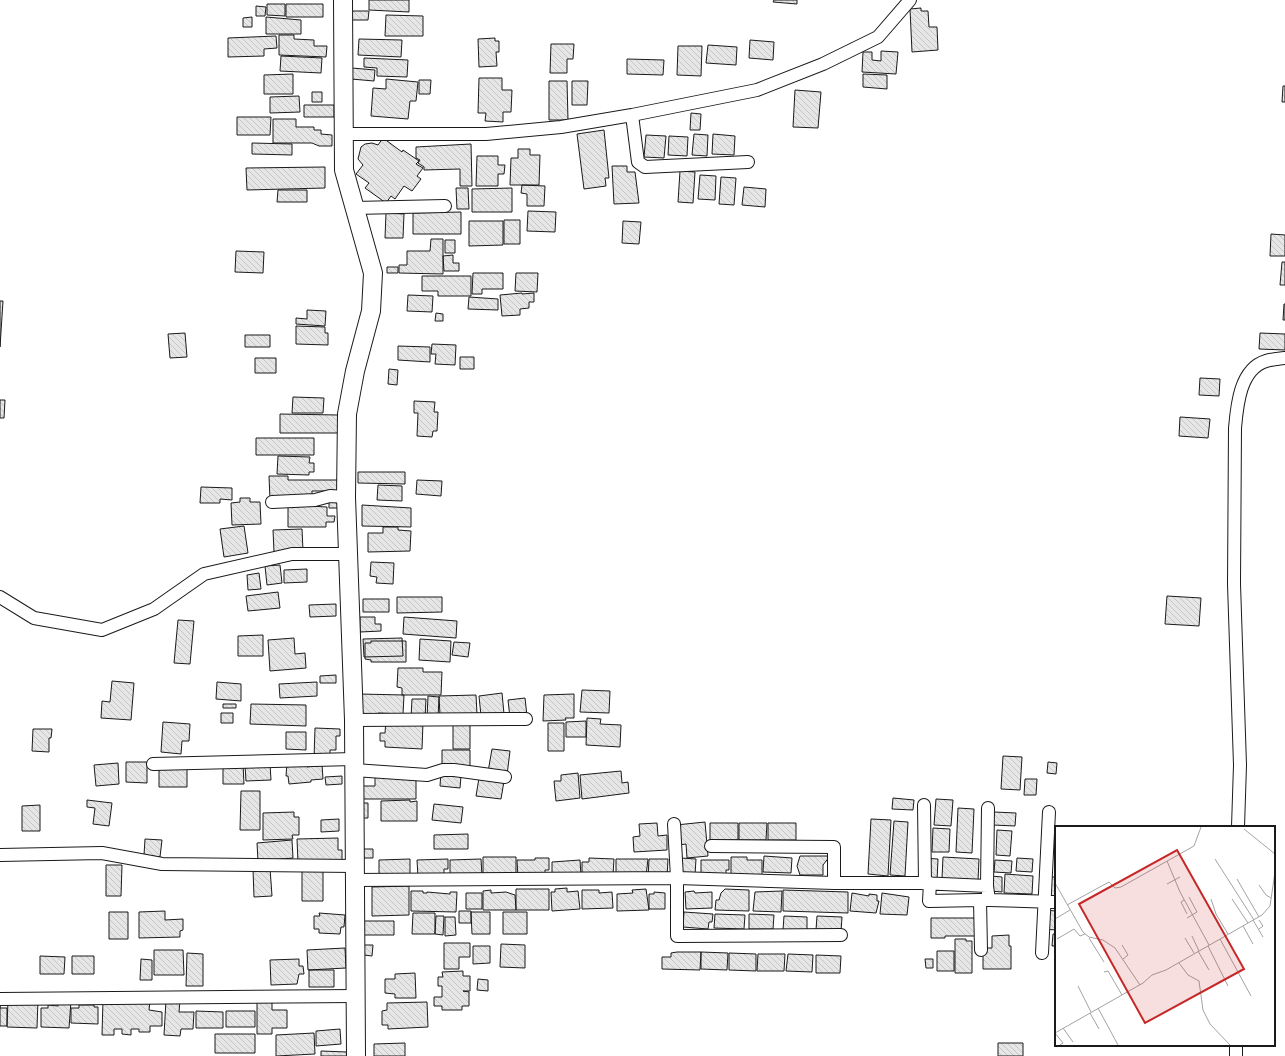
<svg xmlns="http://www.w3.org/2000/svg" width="1285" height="1056" viewBox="0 0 1285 1056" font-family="Lora,serif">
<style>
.building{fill:url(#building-back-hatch);stroke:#1a1a1a}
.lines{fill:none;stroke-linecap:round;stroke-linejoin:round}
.street-casing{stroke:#1a1a1a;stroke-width:14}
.secondary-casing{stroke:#1a1a1a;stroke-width:20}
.street{stroke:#fff;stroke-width:12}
.secondary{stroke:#fff;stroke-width:18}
.inset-road{fill:none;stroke:#a3a3a3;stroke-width:1}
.view{fill:#c62828;fill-opacity:0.15;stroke:#c62828;stroke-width:2}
.inset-edge{fill:none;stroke:#1a1a1a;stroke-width:2}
</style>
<defs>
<pattern id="building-back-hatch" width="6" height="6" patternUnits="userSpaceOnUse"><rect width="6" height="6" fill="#e6e6e6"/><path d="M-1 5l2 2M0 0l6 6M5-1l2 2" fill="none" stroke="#c5c5c5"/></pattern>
</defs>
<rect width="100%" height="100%" fill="#fff"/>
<path class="building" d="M369,0H409V12L369,10Z
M774,0H797V4L773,2Z
M267,4H285V16L267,15Z
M286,4H323V17H286Z
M256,6L266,7L265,16H256Z
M921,8V11H928L929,27H937L938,50L912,52L910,9Z
M352,11H369L368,20H352Z
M386,15L423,16V36H385Z
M252,17V27H243V18Z
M266,17L301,20V34H266Z
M279,35H294V39L314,40V46H327L326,57L279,55Z
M276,36L277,48L264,49V56L228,57V38Z
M495,38V41H499V52H496L497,66L479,67L478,39Z
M359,39L402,40L401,57L358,55Z
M750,40L774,42L773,60L749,58Z
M551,44H574L573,59H567V73H550Z
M708,45L737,47L736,65L706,63Z
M678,46H702L701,76L677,75Z
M881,51L898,52L896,74L862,72L863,52H872V60L881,61Z
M281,56L322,58L321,73L280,71Z
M364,58L408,60L407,77L377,76V68L364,67Z
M627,59L664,60L663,75L627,74Z
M352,68L375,70L374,81L351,79Z
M293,74V94H264V75Z
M863,74L887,75V89L863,87Z
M479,78H502V90H512L511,112H503V122L485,121L486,113H478Z
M386,79L418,82L416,101H410L408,119L371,116L373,88L386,89Z
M419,80H431L430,94H419Z
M549,81H567L568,120H549Z
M572,81H588L587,105H572Z
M1283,86H1285V102H1282Z
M795,90L821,92L818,128L793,127Z
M312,92H322V102H312Z
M299,96L300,112L270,113V97Z
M304,105H334V117H304Z
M691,113L701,114L700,130H690Z
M237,117H271L270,135H237Z
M273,119H296V127H314V130H321V134L332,135V146H319L312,143H273Z
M604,130L609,178H605L606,186L584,189L577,134Z
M694,134L708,135L707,156L692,155Z
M713,134L735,136L734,155L712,154Z
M646,135L666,136L664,158L644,157Z
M669,136L688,137L687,156L668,155Z
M383,138L402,152L403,150L419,161L416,164L423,168L417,176L421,179L412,191L404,186L395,199L391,196L386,203L365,188L369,183L356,174L363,165L358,159L361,147L365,144L372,143L378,145Z
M252,143L292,144V155L252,154Z
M471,144L472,186H460V169L424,170V167L418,163L420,160L416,158V147Z
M518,149H530V155H540L539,185H510L511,158H518Z
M477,156H498V165H505L504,174H498V186H476Z
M612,166H627V172H635L639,203L614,204Z
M325,167V188L247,190L246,168Z
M680,171L695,172L693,203L678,202Z
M700,175L716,176L715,200L698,199Z
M721,177L736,178L734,205L719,204Z
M522,185L545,186L544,206H527V194L521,193Z
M744,187L766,189L765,207L742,205Z
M456,188H468L469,209H457Z
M512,188V212H472V189Z
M278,190H307V202H277Z
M528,211L556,212L555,232L527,231Z
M461,212V234H413V213Z
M386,213L404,214L403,238H385Z
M504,220H520V244H504Z
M469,221H503V245L469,246Z
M623,221L641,222L639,244L622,243Z
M1271,234L1285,235V256H1270Z
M431,239H443V274L399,273V265H407V251H430Z
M445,240H455V253H445Z
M236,251L264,252L263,273L235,272Z
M453,255V263H459V271H444L443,256Z
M1282,262H1285V285H1280Z
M387,267H398V273H387Z
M473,273H503V289H482V294H472Z
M516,273H538L537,292L515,291Z
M422,276H471V296H438V291H422Z
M522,293V294L534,293V302H529V308L520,309V315L502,316L500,295Z
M408,295L433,296L432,312L407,311Z
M469,297L498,299V310L468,309Z
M0,301H3L0,347Z
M1284,304H1285V320H1283Z
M307,310L326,311L325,326L296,324V318L307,319Z
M436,313L443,314V321H435Z
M296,326L325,327V333H328V345L296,344Z
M185,333L187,357L170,358L168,334Z
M1260,333L1285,334V350L1259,349Z
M245,335H270V347H245Z
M432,344L456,345L455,365L435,364L436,354H431Z
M398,346L430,347V362L398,360Z
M460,357H474V369H460Z
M255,358H276V373H255Z
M389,369L398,370L397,385L388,384Z
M1200,378L1220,379L1219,396L1199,395Z
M293,397L324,398L323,413H292Z
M0,400H5L4,418H0Z
M414,401L435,402L434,412H438L437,431H433L432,437L417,436L418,413H414Z
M280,414L338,415V433H280Z
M1180,417L1210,419L1208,438L1179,436Z
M256,438H314V455H256Z
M278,456L310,457L309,463H314V472H309V475L277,474Z
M358,472H405V484L358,483Z
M269,476H288V480H338L339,491H312V500H270Z
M417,480L442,481L441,496L416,494Z
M378,485L402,486V501L377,500Z
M201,487L232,488V500L220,499V503H200Z
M240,498H250V502H260L261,524L232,525L231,503L240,502Z
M329,500H340V508H329Z
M288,502H309V506L327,507V516H335L334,522H326V527H288Z
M362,505L411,508V527L362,526Z
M244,526L248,553L224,557L220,529Z
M383,527H398V530L411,531L410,551L368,552V533H383Z
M302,529L303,551L274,552L273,530Z
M371,562L394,563L393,584L376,583L377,577L370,576Z
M280,565L282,583L267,585L265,566Z
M307,569V582L284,583V570Z
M259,573L261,589L248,590L247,575Z
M278,592L280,608L248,611L246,596Z
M1167,596L1201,598L1199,626L1165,624Z
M397,597H442V612L397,613Z
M363,599H389V612H363Z
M336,604V616L310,617L309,605Z
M360,617H375V624H381V631L360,632Z
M404,617L457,621L456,638L403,634Z
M178,620L194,621L190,664L174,663Z
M263,635V656H238V636Z
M294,638L295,654L305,653L306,668L270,671L268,640Z
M402,638L403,656L364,657L363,639Z
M420,639L451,641L450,662L419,660Z
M371,641H406V662H371V660L365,659V643H371Z
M454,642L470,643L468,657L452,655Z
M398,668H423V672H442L441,695H402V688L397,687Z
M336,675V683H320V676Z
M112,681L134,683L131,720L101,718L102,701L110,702Z
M217,682L241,684V701L216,699Z
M317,682V696L280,698L279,684Z
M582,690L610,691L609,713L580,712Z
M502,693L504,714L481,716L479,696Z
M359,694L404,695L403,714L378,713L377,718L358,717Z
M574,694V718H565L566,720L543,721L544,695Z
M476,695L477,714L440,715L439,696Z
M428,696L439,697L438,719L427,718Z
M525,698L527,716L510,718L508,700Z
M412,699H426L425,718H411Z
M223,704H236V708H223Z
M251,704L306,705V726L250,724Z
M221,713H233V723H221Z
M587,718L601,719L600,724L621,725L620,747L586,745Z
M386,720L423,722L422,749L385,747V741H380V733H385Z
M586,721V737H566V722Z
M163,722L190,724L189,741H182L181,754L161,752Z
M548,723H564V751H548Z
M453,725H470V749H453Z
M315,728L340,729V736H336V750H330V759H314Z
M33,729H52L51,738H49V752L32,751Z
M286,732H306V750L286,749Z
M492,749L510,751L507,775L488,772Z
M442,750H470V767L442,768Z
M1003,756L1022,757L1020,790L1001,789Z
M306,761L307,767L322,765L323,779L311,780V782L289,784L288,776H286L287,763Z
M126,762H147V783L126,782Z
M1048,762L1057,763L1056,774L1047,773Z
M118,763L119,784L96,786L94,765Z
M243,764L244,784H223V765Z
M270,764L271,780L246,781L245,765Z
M187,768V787H159V769Z
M621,771L622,783L628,782L629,793L582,799L580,775Z
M441,772L461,776L460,788L440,786Z
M578,773L580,798L556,801L554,781H561V775Z
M342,776V784L326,785L325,777Z
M375,776L416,779V799H358V786H375Z
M479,778L504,781L501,799L476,796Z
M1025,779H1037L1036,795H1024Z
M241,791H260V830H240Z
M893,798L914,800L913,810L892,809Z
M936,799L953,800L951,826L934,825Z
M87,800L112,803L109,826L93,824L95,808L87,807Z
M410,800V802L417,801V821H381V801Z
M360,803H368V818H361Z
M434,804L463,807L461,823L432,820Z
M40,805V831H22V806Z
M958,808L974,809L972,853L956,852Z
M294,812V817H299V835H292L293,839L263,840V813Z
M994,812L1016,813L1015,826L993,825Z
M339,819V831L321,832V820Z
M871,819L891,820L888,876L868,874Z
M894,821L908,822L905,876L890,875Z
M705,822L708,856L687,858L686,844L678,845L676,825Z
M657,823L658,836L667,835V850L634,852L633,837L640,836L639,824Z
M710,823H738V840H710Z
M739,823H767L766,840H739Z
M768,823H796V840H768Z
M933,828L950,829L949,852H932Z
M997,830L1012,831L1010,856L996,855Z
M468,834V849H434V835Z
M338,838V850H342V861L298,862L297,839Z
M145,839L162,840L160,857L144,855Z
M292,840L293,858L258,861L257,843Z
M359,849H373V858H359Z
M764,856L792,858L791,873L763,872Z
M800,856H830L823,865V875H800L797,866Z
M483,857H516V878H483Z
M731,857H747V860H762V877H731Z
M943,857L979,859L978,881L942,878Z
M535,858H549V870H545V878H518L517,860H535Z
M589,858L614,859L613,875L582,879V862H589Z
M681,858L696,859L695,875H680Z
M922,858L938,859L937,881L921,880Z
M1017,858L1033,859L1032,872L1016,871Z
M410,859V874L379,875V860Z
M448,859V869H444V877H418L417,860Z
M481,859L482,876L450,877V860Z
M616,859H648L646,876H616Z
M649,859H668L667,878H648Z
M580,860L581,876L552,878V862Z
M701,860H729V870H726V875H701Z
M995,860L1012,861L1011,873L994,872Z
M106,865H122L121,896H106Z
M270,868L272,896L254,897L253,869Z
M302,871H323V901H302Z
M1005,874L1033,876L1032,894L1004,893Z
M991,876L1002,877V892L990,891Z
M1048,877H1056V898L1047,897Z
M409,886V915L372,916V887Z
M567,888V892L578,891L580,909L552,911L551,892H555V889Z
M516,889H549V910H516Z
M646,889L649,910L617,911V894L633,893L632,890Z
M725,889L749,890V911L715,910L716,900H719L721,893Z
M491,890V893L506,892L515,895L516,910H483V891Z
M582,890H599V893L612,892L613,908L582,909Z
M783,890L848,892V913L783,911Z
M411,891H423V893H427V892L450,894V892H457L456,912L411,911Z
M694,891L695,893L712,892V908L686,909L685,892Z
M782,891L781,912L753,911L755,892Z
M654,892L665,893V909H649V894H654Z
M466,893H482V909H466Z
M852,893L869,896V894L877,895V901H879L876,913L850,911Z
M882,893L909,897L907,915L880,914Z
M1044,910L1056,911V930L1043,929Z
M165,911V920L183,919V930L180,931V937L139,938V912Z
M459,911H471V923H459Z
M109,912H128V939H109Z
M471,912H490V934H472Z
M503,912H527V934H503Z
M684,912L713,914L712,922H709L708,929L683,927Z
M319,913L345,915L344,927H341L340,934L319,933V929H314V916H320Z
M413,913H435V934H412Z
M715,914L745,915L744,929L714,928Z
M749,914L774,915L773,929H749Z
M436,916H444L443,935L435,934Z
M784,916L807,917V930H783Z
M817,916L842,917L841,931L816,930Z
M445,917H455L456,935L445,936Z
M931,918H976V936H945V938H931Z
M364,921H394V935H364Z
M1053,934H1056V946H1052Z
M1009,935V946H1011V969H983V948H992V936Z
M955,939H966V941H972V973H955Z
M444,943H470V957H459V969H444Z
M501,944L525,945V968L500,967Z
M364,945H373L372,956L364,955Z
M473,946H490V963L473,964Z
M345,948L346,968L308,970L307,950Z
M154,950H183L184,975H154Z
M937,951H954V971H937Z
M677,952H701L700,970L662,969V957H671V953Z
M701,952L728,953L727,970L701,969Z
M187,953L203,954V986H186Z
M729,953L756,954V971L729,970Z
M758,954H785L784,971H757Z
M788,954L813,955L812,972L786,971Z
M816,955L841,956L840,973H816Z
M40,956L65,957L64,974H40Z
M72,956H94V974H72Z
M141,959L152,960V980H140Z
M299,959V966H303L304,974H299L297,984L271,985L270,960Z
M925,959H933V968H926Z
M309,970H334V987H309Z
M463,971V976H470V991H463L469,992V1006H462V1010H442V1006H434V997H442V986H438V977H443L442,972Z
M415,973L416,998H395V994L385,993V979H395V974Z
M478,979L488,980V991L477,990Z
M8,1000H38L37,1028L7,1027Z
M58,1000L71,1001L69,1028L41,1027V1008H48V1005L58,1006Z
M103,1000L150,1001L149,1010L162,1012V1026H150V1032H139V1029H131V1035L122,1034V1029H114V1035H102Z
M166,1000H180L179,1012H194L193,1029H181L180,1036L164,1035Z
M257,1000H272V1010H287V1028H272V1034H257Z
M427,1002L428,1027L388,1029V1025H382V1011L387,1010V1003Z
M79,1005H94V1007H98V1024L71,1023V1008H79Z
M0,1006V1008H7V1026H0Z
M196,1011L223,1012V1028H196Z
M226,1011H255V1027H226Z
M340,1029L341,1044L316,1046V1031Z
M314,1033L315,1054L276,1056V1035Z
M215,1034H255V1053H215Z
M405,1043V1056H374V1044Z
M998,1043H1023V1056H998Z
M321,1051L347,1052V1056H321Z"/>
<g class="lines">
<g class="street-casing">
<path id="street" d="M632,115L638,162L645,167L748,162
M343,134H486L561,127L632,115L757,90L823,64L878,37L910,0
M354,208L445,206
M272,502L315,500L330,496L346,497
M0,597L34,618L102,630L154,609L204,574L292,554H348
M354,720L526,719
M153,764L354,759
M354,770L427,775L443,770H454L505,777
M924,805L925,883
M674,824L677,878V936L841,935
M1238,827L1240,765L1234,584L1235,428C1237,405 1240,369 1266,361C1272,359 1279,359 1285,358
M711,846L834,847V883
M0,855L102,853L162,864L355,866
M355,880L677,878L834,883H920L987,886L989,900L1056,902
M930,883L929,901L980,900
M987,886L988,808
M981,950L980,900H987
M1042,953L1049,812
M0,999L355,996
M1236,1045V1056"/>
</g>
<g class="secondary-casing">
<path id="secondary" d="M343,0L344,170L373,273L371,311L355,371L347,414L346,497L354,720L356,1056"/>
</g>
<use href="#street" class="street"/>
<use href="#secondary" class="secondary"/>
</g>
<g transform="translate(1055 826)">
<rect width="220" height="220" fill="#fff"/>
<path class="inset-road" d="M189,3L220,28M160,33L199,94M112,35L125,66L154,119M182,53L204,91M0,57L28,106L34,111L48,114L60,122L85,159M112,58L125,51M204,59L211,69L216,72M156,73L161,88L173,108M177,73L193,97M129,74L126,76L132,88M12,79L54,56L60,62L66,61L139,20L146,1M132,92L142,86L134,71M0,93L15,84M198,94L208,111M188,100L198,118M204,103L208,100L204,94M137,110L144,125M34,112L49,136M130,112L139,127M2,113L19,103L25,110L30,108M165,113L196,170M67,119L73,129L68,133M153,120L173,160M143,125L154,144M124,137L133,149L144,155L148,184L155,198L175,219M49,146L53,145L67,169M23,160L36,186M43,182L63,219M35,187L44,203M8,202L18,216M0,207L88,157L97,149L111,144L207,89L215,80L220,46M0,207L8,217L5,219"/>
<path class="view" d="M122,24L189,143L90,197L24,78Z"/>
<rect width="220" height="220" class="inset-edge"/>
</g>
</svg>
